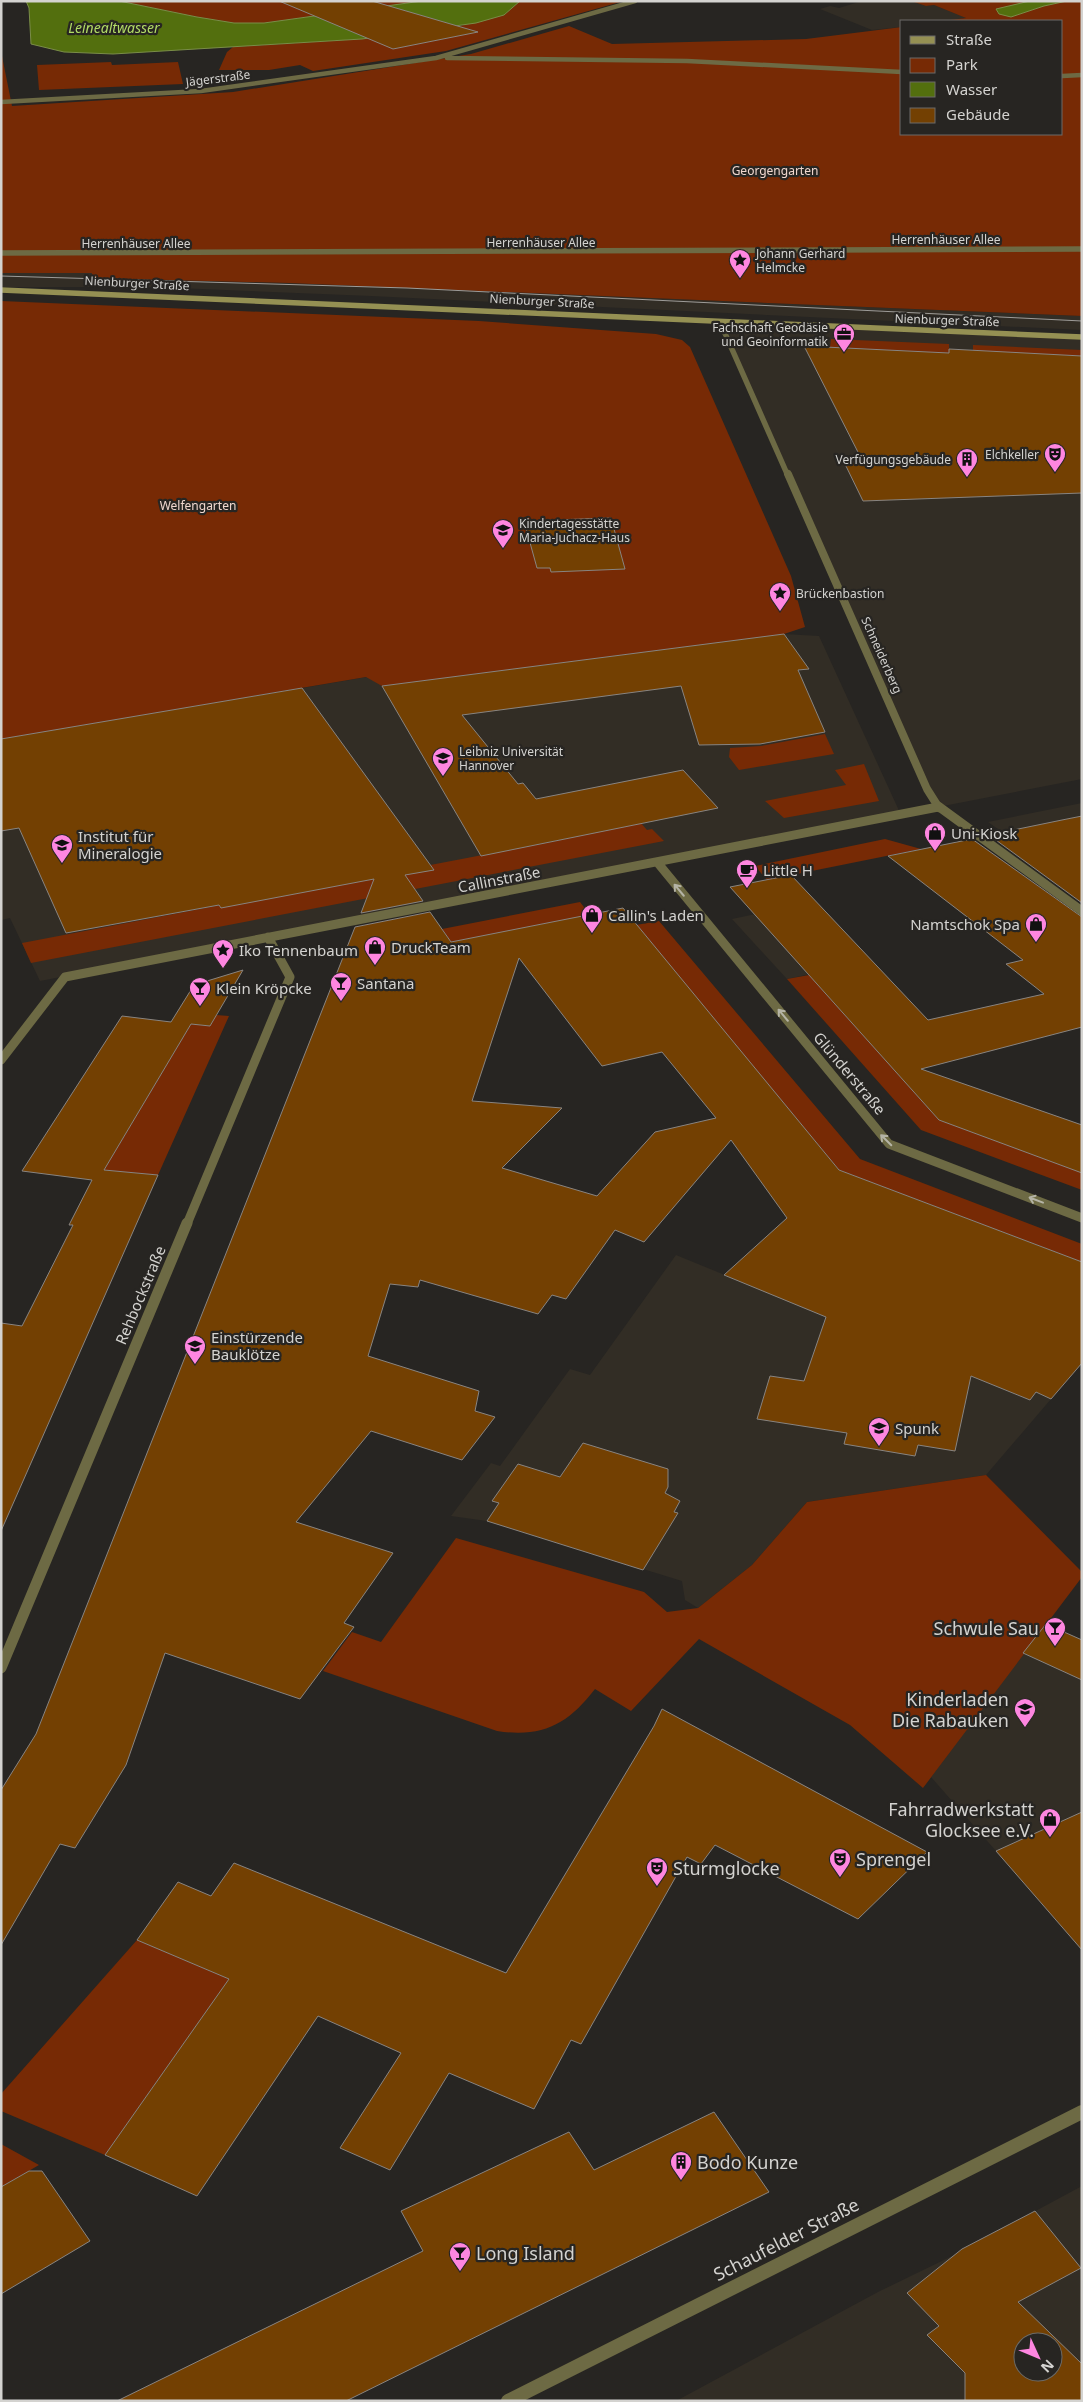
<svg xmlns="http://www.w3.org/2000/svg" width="1083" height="2402" viewBox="0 0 1083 2402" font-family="'Noto Sans',sans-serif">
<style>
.built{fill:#322d25;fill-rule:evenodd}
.green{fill:#772a05}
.water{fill:#536f0e;stroke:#7a8d48}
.building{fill:#734002;stroke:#888481;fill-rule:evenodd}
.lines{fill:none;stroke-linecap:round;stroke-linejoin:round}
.street-far5{stroke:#6d6a44;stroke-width:4.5}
.street-far4{stroke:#6d6a44;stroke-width:5.5}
.street-far3{stroke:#6d6a44;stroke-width:8}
.street-far2{stroke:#6d6a44;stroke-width:9}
.street-far1{stroke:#6d6a44;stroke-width:11}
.street{stroke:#6d6a44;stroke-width:14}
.secondary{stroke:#959053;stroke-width:5.5}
.tram{stroke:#9e9c99;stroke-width:1}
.oneway{stroke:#b5b4a6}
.labels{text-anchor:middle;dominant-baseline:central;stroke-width:4.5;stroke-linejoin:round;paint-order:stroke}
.far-street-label{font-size:12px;fill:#d4d3d0;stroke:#272522}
.far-park-label{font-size:12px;fill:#f0d7ce;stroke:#272522}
.far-poi-label{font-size:12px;fill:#d4d3d0;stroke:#272522;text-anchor:start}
.far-water-label{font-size:14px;font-style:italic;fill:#b2db67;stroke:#272522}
.poi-label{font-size:15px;fill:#d4d3d0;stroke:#272522;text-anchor:start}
.street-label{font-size:15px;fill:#d4d3d0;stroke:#272522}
.near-poi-label{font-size:18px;fill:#d4d3d0;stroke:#272522;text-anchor:start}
.near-street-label{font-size:18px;fill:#d4d3d0;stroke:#272522}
</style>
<rect width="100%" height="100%" fill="#272522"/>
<path class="built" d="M862,1H911L926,6L934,5L967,18L942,21H902V27L872,30L820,9L830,6L839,8Z
M1,273H93L92,278L289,283L1082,316V330L371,296L152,287H1Z
M720,322L1082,337V779L938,807Z
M784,634L819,636L901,815L40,981L10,918L1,920V739L367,677Z
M1082,803V863L1054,869L988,822Z
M788,907L844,967L787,979L732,919Z
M676,1255L1030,1400L1036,1392L1051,1399L986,1475L807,1502L752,1565L698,1608L685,1600L682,1581L487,1521L451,1516L491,1463L500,1466L570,1369L590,1375Z
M1023,1653L1082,1680V1825L1074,1816L996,1851L931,1777Z
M1082,2186V2401H676L878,2292L948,2258ZM1023,2342H1053V2372H1023Z"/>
<path class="green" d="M119,1H422L264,23H234L197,17Z
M520,1H624L446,51L313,71L300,65L269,70H219L227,52L233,47L362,39L448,29L504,15Z
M911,1H1082V316L289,283L91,278L92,273H1V51L12,106L233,92L471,54L569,26L612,44L806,39L902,27V134H1062V21H942L966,18L934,5L926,6Z
M111,62L112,65L178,62L183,84L39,90L37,65Z
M1,301L479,321L656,334L682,340L690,347L791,576L805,627L784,634L382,686L366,677L1,739Z
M831,339L949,344V353L830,347Z
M973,345L1082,350V356L973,351Z
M825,734L834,754L739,770L729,757L730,748L761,746Z
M864,764L879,801L784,818L765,801L846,785L835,770Z
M640,822L647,830L652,829L664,841L31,963L22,943L551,842Z
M885,839L921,849L767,880L755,866Z
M580,902L590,915L451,942L442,929Z
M659,921L860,1159L1082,1244V1262L839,1170L636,925Z
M809,975L939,1120L1082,1172V1190L921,1130L787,979Z
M216,1015L229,1016L158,1175L104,1170L191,1024L210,1026Z
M986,1475L1082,1572V1577L923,1788L850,1725L699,1639L631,1711L595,1689C568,1724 543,1738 497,1731L323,1671L352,1632L381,1642L456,1538L644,1592L667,1612L698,1608L752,1565L807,1502Z
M137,1940L229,1979L105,2155L1,2111V2094Z
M1,2144L39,2165L1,2187Z"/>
<path class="water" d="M26,1H119L197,17L234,23H264L422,1H520L504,15L476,23L362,39L113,54L64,52L31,44L29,8Z
M1030,1H1067L1044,6L1011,17L999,14L996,9Z"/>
<path class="building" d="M279,1H372L478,32L393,49Z
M804,346L949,353V349L1082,356V493L863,501L844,462H863Z
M611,518L625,569L551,572L550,568H537L524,521Z
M784,634L809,669L798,670L825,732L760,744L699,745L681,686L462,715L518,784L523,783L536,799L683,770L718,808L481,856L382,686Z
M302,688L434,870L405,875L423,901L361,913L374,879L221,908L219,905L66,933L19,828L1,831V739Z
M1082,816V903L989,835L1062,820Z
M972,839L1082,917V1027L921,1069L1082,1125V1173L939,1120L730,887L791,875L928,1020L1044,994L1006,964L1023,960L888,856Z
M623,908L839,1170L1082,1262V1363L1051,1399L1036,1392L1030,1400L971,1376L955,1451L918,1445L915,1456L844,1444L847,1433L757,1419L770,1376L804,1381L826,1317L724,1275L787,1218L731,1140L644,1242L615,1230L566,1299L552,1295L538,1314L420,1280L418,1287L390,1284L368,1356L479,1391L475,1411L495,1417L462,1460L371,1431L296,1522L393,1553L344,1623L354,1627L338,1648L300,1699L165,1653L126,1765L75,1848L60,1844L1,1945V1790L36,1734L355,927L430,912L451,942ZM519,958L602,1066L662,1052L716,1118L655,1132L597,1196L502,1168L562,1108L472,1101Z
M243,970L210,1026L191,1024L104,1170L158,1175L1,1531V1323L22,1326L73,1225H69L92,1180L22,1171L122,1016L171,1022L194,985Z
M583,1443L668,1469V1487L665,1493L680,1501L674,1512L678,1513L643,1570L487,1521L499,1503L492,1501L518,1464L560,1477Z
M1046,1624L1082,1640V1680L1023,1653Z
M662,1709L927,1852L858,1919L715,1845L701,1864L687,1857L581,2044L571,2040L534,2109L449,2073L390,2170L340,2148L401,2053L318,2016L197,2196L105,2155L229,1979L137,1940L178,1882L211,1896L234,1863L506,1973L654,1726Z
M1082,1812V1950L996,1851Z
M714,2112L769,2192L346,2401H117L423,2251L401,2211L569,2132L594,2170Z
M29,2171H42L90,2241L1,2294V2187Z
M1035,2211L1081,2268L1018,2302L1082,2364V2401H965V2373L927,2335L939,2326L907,2293L962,2249ZM1023,2342H1053V2372H1023Z"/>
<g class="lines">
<path class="street-far5" d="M447,58L687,61L902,72
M1062,76L1082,75
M1,102L201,91L436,58L635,1"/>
<path class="street-far4" d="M1,253L1082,249
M720,322L788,476"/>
<path class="street-far3" d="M788,474L927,789L939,808
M935,808L938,807"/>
<path class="street-far2" d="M938,806L1082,911
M657,862L889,1144L1082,1218
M1,1060L65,977L938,807
M187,1224L290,977L268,937"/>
<path class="street-far1" d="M1,1668L187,1223"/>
<path class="street" d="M508,2401L1082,2112"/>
<path class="secondary" d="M1,290L1082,337"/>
<path class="tram" d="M1,276L407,288L1082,321"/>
</g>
<defs><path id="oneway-shaft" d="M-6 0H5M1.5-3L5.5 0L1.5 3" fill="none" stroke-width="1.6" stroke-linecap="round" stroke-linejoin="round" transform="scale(1.25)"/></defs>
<g class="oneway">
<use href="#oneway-shaft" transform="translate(679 890) rotate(-130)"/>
<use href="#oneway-shaft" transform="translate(783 1015) rotate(-130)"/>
<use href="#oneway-shaft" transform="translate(886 1140) rotate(-135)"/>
<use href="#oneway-shaft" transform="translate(1036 1200) rotate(-159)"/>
</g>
<defs>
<g id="sight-pin" transform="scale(1.125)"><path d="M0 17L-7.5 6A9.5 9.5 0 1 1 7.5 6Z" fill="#fe86e0" stroke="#272522"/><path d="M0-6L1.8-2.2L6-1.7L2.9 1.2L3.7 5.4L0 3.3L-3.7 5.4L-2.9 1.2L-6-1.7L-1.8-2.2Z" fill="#111"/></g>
<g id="office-pin" transform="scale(1.125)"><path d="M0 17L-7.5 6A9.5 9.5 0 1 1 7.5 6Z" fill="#fe86e0" stroke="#272522"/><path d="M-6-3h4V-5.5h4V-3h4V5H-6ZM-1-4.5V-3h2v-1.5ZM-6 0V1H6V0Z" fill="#111"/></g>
<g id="theatre-pin" transform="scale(1.125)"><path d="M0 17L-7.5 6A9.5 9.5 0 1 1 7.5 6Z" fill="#fe86e0" stroke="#272522"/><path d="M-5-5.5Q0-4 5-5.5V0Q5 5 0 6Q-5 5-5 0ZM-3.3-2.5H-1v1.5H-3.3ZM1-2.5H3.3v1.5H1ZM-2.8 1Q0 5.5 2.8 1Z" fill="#111"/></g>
<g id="building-pin" transform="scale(1.125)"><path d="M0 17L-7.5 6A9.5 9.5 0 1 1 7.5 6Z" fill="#fe86e0" stroke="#272522"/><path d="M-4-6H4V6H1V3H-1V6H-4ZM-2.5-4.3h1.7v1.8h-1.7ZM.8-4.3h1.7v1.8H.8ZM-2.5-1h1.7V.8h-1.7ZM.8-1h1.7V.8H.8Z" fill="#111"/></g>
<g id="school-pin" transform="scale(1.125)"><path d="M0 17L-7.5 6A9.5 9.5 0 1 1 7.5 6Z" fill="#fe86e0" stroke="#272522"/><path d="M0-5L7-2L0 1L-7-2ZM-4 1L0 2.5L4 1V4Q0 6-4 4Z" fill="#111"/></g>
<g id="university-pin" transform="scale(1.125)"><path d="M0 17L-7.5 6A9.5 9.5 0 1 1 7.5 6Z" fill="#fe86e0" stroke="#272522"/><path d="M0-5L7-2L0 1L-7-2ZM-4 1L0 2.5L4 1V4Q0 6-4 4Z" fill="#111"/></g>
<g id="shop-pin" transform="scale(1.125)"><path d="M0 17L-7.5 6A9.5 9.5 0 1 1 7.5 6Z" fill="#fe86e0" stroke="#272522"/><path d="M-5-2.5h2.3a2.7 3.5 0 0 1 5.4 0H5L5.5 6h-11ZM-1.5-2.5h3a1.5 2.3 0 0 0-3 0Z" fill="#111"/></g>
<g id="cafe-pin" transform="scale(1.125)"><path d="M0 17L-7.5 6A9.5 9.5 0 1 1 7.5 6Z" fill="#fe86e0" stroke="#272522"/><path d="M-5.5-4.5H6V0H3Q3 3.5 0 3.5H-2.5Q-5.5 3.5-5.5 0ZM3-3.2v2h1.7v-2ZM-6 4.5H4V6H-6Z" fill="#111"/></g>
<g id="bar-pin" transform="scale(1.125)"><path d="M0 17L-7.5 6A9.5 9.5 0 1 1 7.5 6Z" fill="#fe86e0" stroke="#272522"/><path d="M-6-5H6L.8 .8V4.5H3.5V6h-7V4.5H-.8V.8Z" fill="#111"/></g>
</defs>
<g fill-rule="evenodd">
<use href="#sight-pin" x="740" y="260"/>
<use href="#office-pin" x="844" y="334"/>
<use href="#theatre-pin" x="1055" y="454"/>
<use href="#building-pin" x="967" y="459"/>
<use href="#school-pin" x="503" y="530"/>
<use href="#sight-pin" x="780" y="593"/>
<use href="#university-pin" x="443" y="758"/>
<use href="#shop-pin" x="935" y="833"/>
<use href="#university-pin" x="62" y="845"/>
<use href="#cafe-pin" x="747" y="870"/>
<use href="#shop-pin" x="592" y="915"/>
<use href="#shop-pin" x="1036" y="924"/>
<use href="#shop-pin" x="375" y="947"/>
<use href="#sight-pin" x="223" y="950"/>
<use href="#bar-pin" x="341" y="983"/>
<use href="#bar-pin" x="200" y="988"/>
<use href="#school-pin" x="195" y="1346"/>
<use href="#school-pin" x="879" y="1428"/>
<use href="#bar-pin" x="1055" y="1628"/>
<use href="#school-pin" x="1025" y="1709"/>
<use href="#shop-pin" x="1050" y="1819"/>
<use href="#theatre-pin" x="840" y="1859"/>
<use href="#theatre-pin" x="657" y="1868"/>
<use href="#building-pin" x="681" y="2162"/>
<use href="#bar-pin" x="460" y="2253"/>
</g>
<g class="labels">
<g class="far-street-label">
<text transform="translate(218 78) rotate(-7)">Jägerstraße</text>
<text x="946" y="239">Herrenhäuser Allee</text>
<text x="541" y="242">Herrenhäuser Allee</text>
<text x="136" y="243">Herrenhäuser Allee</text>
<text transform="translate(137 283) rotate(3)">Nienburger Straße</text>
<text transform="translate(542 301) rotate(3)">Nienburger Straße</text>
<text transform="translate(947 320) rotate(2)">Nienburger Straße</text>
<text transform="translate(882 655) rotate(66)">Schneiderberg</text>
</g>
<g class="far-park-label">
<text x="775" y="170">Georgengarten</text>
<text x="198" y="505">Welfengarten</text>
</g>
<g class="far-poi-label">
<text x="756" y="253">Johann Gerhard<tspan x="756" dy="14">Helmcke</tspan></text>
<text x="828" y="327" text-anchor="end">Fachschaft Geodäsie<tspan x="828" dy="14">und Geoinformatik</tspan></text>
<text x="1039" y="454" text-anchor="end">Elchkeller</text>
<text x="951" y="459" text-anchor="end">Verfügungsgebäude</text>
<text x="519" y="523">Kindertagesstätte<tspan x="519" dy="14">Maria-Juchacz-Haus</tspan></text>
<text x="796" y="593">Brückenbastion</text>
<text x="459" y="751">Leibniz Universität<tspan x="459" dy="14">Hannover</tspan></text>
</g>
<g class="far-water-label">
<text x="114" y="27">Leinealtwasser</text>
</g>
<g class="poi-label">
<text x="951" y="833">Uni-Kiosk</text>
<text x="78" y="836">Institut für<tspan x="78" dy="17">Mineralogie</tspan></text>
<text x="763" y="870">Little H</text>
<text x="608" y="915">Callin's Laden</text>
<text x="1020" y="924" text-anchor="end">Namtschok Spa</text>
<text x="391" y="947">DruckTeam</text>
<text x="239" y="950">Iko Tennenbaum</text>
<text x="357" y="983">Santana</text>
<text x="216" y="988">Klein Kröpcke</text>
<text x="211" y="1337">Einstürzende<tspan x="211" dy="17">Bauklötze</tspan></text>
<text x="895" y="1428">Spunk</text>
</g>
<g class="street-label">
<text transform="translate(499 879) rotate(-11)">Callinstraße</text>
<text transform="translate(850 1073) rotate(50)">Glünderstraße</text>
<text transform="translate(140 1295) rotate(-67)">Rehbockstraße</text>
</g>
<g class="near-poi-label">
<text x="1039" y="1628" text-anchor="end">Schwule Sau</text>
<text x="1009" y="1699" text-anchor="end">Kinderladen<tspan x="1009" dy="21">Die Rabauken</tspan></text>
<text x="1034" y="1809" text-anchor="end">Fahrradwerkstatt<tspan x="1034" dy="21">Glocksee e.V.</tspan></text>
<text x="856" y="1859">Sprengel</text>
<text x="673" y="1868">Sturmglocke</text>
<text x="697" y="2162">Bodo Kunze</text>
<text x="476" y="2253">Long Island</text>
</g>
<g class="near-street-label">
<text transform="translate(786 2239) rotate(-27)">Schaufelder Straße</text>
</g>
</g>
<rect width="1083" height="2402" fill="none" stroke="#d4d3d0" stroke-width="5"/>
<rect x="900" y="20" width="162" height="115" fill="#272522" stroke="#6c6b68"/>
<rect x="910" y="36" width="25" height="8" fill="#959053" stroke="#6c6b68"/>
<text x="946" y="45" font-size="15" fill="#d4d3d0">Straße</text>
<rect x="910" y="58" width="25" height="15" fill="#772a05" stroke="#6c6b68"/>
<text x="946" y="70" font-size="15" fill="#d4d3d0">Park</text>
<rect x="910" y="82" width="25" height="15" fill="#536f0e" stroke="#6c6b68"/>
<text x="946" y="95" font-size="15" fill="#d4d3d0">Wasser</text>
<rect x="910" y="108" width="25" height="15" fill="#734002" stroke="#6c6b68"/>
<text x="946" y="120" font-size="15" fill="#d4d3d0">Gebäude</text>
<g transform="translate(1038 2357) rotate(134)"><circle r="24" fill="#272522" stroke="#6c6b68"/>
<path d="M0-4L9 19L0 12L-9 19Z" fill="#fe86e0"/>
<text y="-8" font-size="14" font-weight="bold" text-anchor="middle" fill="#d4d3d0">N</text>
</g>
</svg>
